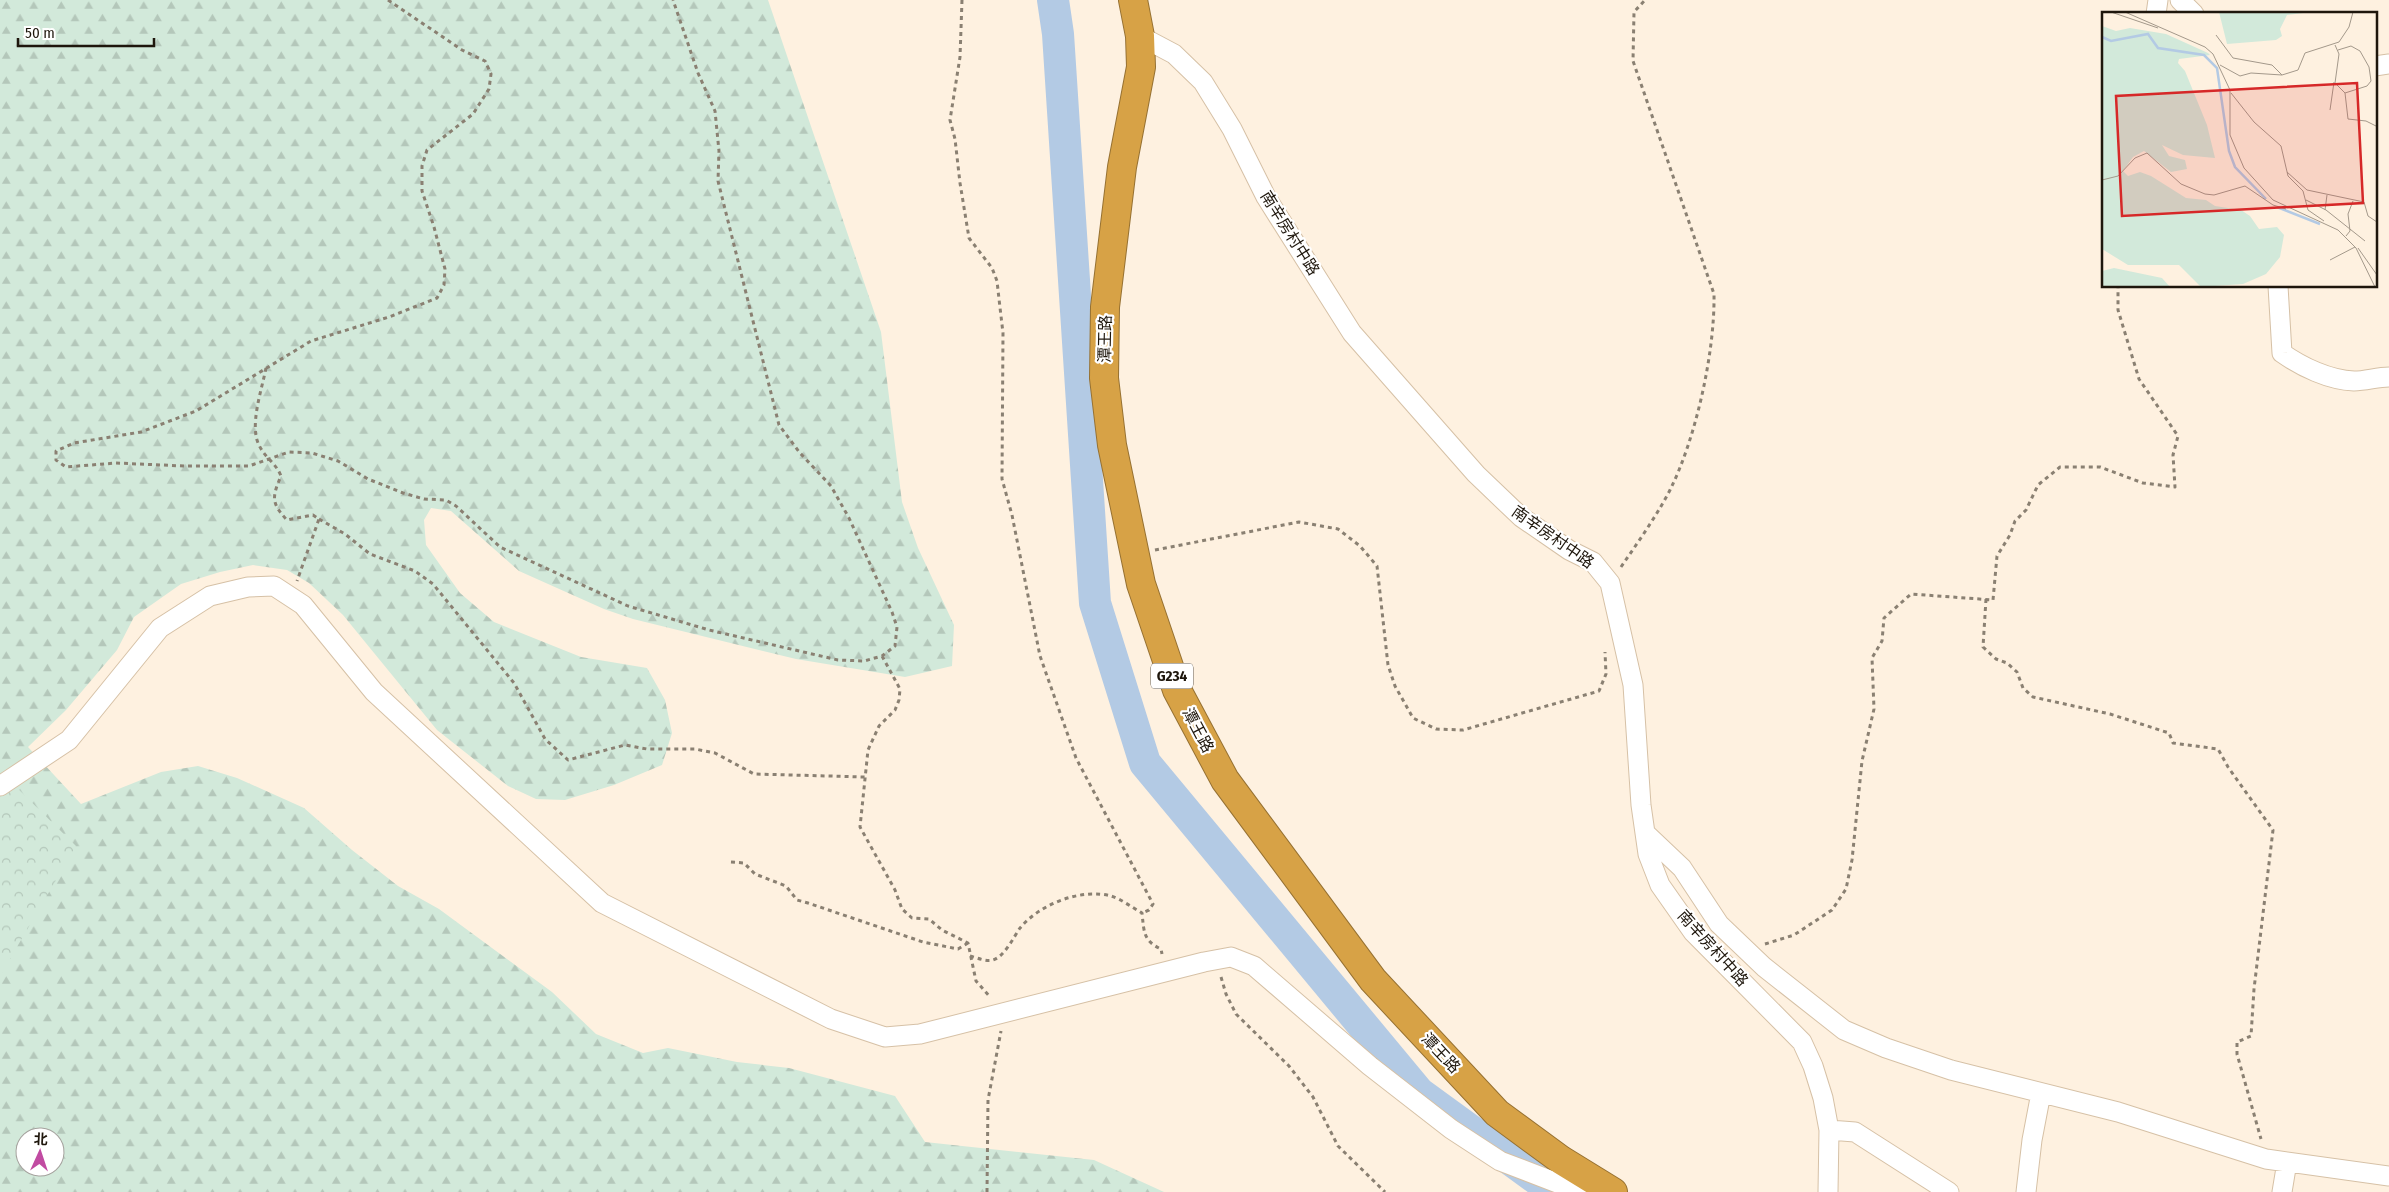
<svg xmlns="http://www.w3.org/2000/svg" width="2389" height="1192" viewBox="0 0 2389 1192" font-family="'Fira Sans Condensed','Noto Sans SC',sans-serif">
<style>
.forest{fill:url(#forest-firs);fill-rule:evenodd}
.park{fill:url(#park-crowns)}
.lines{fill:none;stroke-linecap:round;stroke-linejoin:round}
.river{stroke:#b3cae4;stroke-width:32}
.minor-casing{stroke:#d6c1a6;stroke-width:21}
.highway-casing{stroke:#967132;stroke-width:30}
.path{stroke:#8a8072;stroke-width:3;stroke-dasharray:4 4;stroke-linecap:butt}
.minor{stroke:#fff;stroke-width:19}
.highway{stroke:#d7a246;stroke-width:28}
.labels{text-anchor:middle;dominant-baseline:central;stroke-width:4.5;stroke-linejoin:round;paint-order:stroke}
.shield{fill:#fff;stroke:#625c55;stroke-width:1}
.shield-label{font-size:15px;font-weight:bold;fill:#1e160c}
.street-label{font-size:16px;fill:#1e160c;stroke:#fff}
.inset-river{fill:none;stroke:#b3cae4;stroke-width:2.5}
.inset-road{fill:none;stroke:#a4998b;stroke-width:1}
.view{fill:#d62828;fill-opacity:0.15;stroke:#d62828;stroke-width:2.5}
.inset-edge{fill:none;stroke:#1e160c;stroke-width:2.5}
</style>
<defs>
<pattern id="forest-firs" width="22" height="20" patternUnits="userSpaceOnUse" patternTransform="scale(1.25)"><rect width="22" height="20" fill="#d2e9da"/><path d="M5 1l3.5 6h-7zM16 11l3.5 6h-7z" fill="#b4c7ba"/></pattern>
<pattern id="park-crowns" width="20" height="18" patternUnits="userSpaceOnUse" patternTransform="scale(1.25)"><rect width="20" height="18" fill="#d2e9da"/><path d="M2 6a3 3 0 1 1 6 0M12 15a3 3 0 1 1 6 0" fill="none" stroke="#b4c7ba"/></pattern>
</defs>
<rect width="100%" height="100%" fill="#fef1e0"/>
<path class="forest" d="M0,0H768L881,332L902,502L918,548L954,625L952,666L905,677L796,659L633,619L604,609L519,571L451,511L431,508L424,520L426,545L460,593L494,622L581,657L647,668L665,700L672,733L662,765L614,785L565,800L536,799L508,786L437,730L343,615L309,583L287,570L253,565L220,572L181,584L134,617L117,650L66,710L28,747L81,804L161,772L198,766L237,778L304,808L352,850L398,886L439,909L552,992L596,1034L643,1053L668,1048L737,1062L789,1068L895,1096L925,1142L1094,1160L1164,1192H0ZM25,1137H55V1167H25Z"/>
<path class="park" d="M0,771L76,846L0,976Z"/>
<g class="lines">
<path class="river" d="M1053,0L1058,34L1095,603L1145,763L1419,1093L1555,1192"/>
<g class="minor-casing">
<path id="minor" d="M2180,0L2194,14
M2156,14L2158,0
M1140,36L1174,54L1203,82L1232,129L1266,197L1352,333L1476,474L1521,517L1569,550L1593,562L1610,583L1633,685L1641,805L1648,854L1660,885L1693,932L1802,1042L1813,1066L1823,1098L1829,1130L1828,1192
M2375,66L2389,64
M2278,286L2282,353C2302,367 2329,380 2354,381C2366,381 2377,377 2389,377
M0,786L69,740L160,628L210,596L248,587L274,586L303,605L374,692L602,903L831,1019L885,1037L920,1034L1204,962L1231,957L1254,966L1370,1066L1451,1129L1500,1161L1581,1192
M1645,833L1682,868L1719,924L1764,967L1844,1030L1886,1048L1951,1070L2118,1112L2266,1159L2389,1176
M1829,1130L1855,1132L1949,1192
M2026,1192L2032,1140L2041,1093
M2282,1192L2287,1162"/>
</g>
<g class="highway-casing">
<path id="highway" d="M1133,0L1140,36L1141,67L1122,167L1105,307L1104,378L1112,445L1141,584L1177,690L1225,780L1373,980L1497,1113L1561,1160L1613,1192"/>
</g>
<path class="path" d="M388,0L462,50L485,61L491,74L489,89L473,114L427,150L422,166V191L434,227L445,269L444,285L437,298L389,317L311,341L196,411L141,432L74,443L56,451V460L66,467L116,463L184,466H249L289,452L312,453L338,461L368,479L403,493L424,499L446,500L456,506L500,547L628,606L709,630L838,660L864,661L882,656L895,646L897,627L892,612L849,518L831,486L800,453L779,425L718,181L719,151L715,111L698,73L673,0
M962,0L960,57L950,120L955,139L960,183L969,238L992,268L997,281L999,299L1003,333L1002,479L1012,515L1040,656L1076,758L1153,904L1149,910L1142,913
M266,368C262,389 249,426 259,445C265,458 276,463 281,476C272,497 271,503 287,520L313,515L319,519L297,581
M319,519L345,534L370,554L415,571L433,584L514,683L545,739L568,760L625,745L647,749H695L715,753L754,774L865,777
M1155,550L1299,522L1338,529L1360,546L1377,566L1388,665L1395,686L1413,718L1436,729L1463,730L1599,691L1606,674L1605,652
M1621,567C1638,542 1656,517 1670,490C1696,438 1715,352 1714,294L1633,61L1634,12L1645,0
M1986,599L1983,647L1996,659L2007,663L2017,672L2023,688L2033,697L2110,714L2169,733L2173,743L2218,749L2228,767L2273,830L2254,989L2251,1036L2237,1042V1054L2261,1139
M882,656L900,689L899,700L895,710L879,726L868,750L860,827L895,890L902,909L912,918L929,919L942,930L968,943L976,981L990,997
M731,862L744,863L755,874L786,886L797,900L808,903L923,942L958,949L968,943
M1765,944L1794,935L1832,910L1846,889L1852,860L1862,761L1874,709L1872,658L1882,641L1884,618L1911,594L1993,600L1997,556L2010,535L2015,521L2026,510L2038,485L2060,467H2100L2143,483L2175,487L2173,455L2178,436L2139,379L2118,310V286
M970,956C978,958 986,962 993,960C1005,956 1013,938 1020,928C1040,904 1081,888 1111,896C1121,899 1133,908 1142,913C1144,931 1143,941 1161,949L1162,954
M1221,977L1226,994L1236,1014L1289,1066L1313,1097L1338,1146L1385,1192
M987,1192L988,1100L1001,1031"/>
<use href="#minor" class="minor"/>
<use href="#highway" class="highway"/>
</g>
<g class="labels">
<rect class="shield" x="1151" y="663.5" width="42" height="25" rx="4"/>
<g class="shield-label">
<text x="1172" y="676">G234</text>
</g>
<g class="street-label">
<text transform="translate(1290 233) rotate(58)">南辛房村中路</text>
<text transform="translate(1105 339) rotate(-89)">潭王路</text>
<text transform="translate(1553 537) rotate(35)">南辛房村中路</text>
<text transform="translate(1198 730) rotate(62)">潭王路</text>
<text transform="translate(1713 948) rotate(48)">南辛房村中路</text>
<text transform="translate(1441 1053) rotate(47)">潭王路</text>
</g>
</g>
<g transform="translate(2102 12)">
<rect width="275" height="275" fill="#fef1e0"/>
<path d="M117,0H210L185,3L178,17L180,24L174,28L125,32ZM0,14L14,19L28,16L64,22L106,41L108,43L77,47L76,51L83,59L105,113L113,146L81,143L60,133L67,144L83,148L85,157L69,160L42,139L31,145L21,159L26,164L38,160L49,164L84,186L104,188L113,194L139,198L148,204L157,217L175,215L182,223L178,245L164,262L141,272L99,275L77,253H26L0,237ZM12,256L60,266L68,275H0V259Z" fill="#d2e9da"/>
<path d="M0,128L15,159L26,169L0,219Z" fill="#d2e9da"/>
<path class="inset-river" d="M0,25L9,29L46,22L56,36L102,43L115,56L127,139L133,155L164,187M175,195L218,212"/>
<path class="inset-road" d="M9,0L56,16M23,0L103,35L111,42L128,78V123L142,156L171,188L236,218L254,236L273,275M114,23L131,46L170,53L180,63M233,33L237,42L233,71L243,81L265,74L269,69L267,55L258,39L249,34L236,38M118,53L138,64L149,61L180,63L196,58L203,41L237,30L247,15L251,0M129,81L152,110L179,134L186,164L201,179L206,198L222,209M243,81L246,107L264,109L274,114M228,98L232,70M185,160L205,178L262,190L266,204L275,210M0,168L16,164L33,146L45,141L79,172L103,182L112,183L143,174L171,193L184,197M204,188L224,198L263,229M223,198L225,183M244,224L248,219L246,202L251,189M256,236L275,263M228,248L253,235"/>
<path class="view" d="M255,71L261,191L20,204L14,84Z"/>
<rect width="275" height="275" class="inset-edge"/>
</g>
<g transform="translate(40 1152) rotate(3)"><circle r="24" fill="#ffffff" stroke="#a5a29e"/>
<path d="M0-4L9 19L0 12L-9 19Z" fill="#c14ba2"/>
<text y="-8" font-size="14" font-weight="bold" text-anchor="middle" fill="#1e160c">北</text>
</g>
<path d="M18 38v8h136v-8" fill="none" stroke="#1e160c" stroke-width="2.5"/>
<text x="25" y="38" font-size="15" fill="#1e160c" stroke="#ffffff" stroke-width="4" paint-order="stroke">50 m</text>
</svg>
